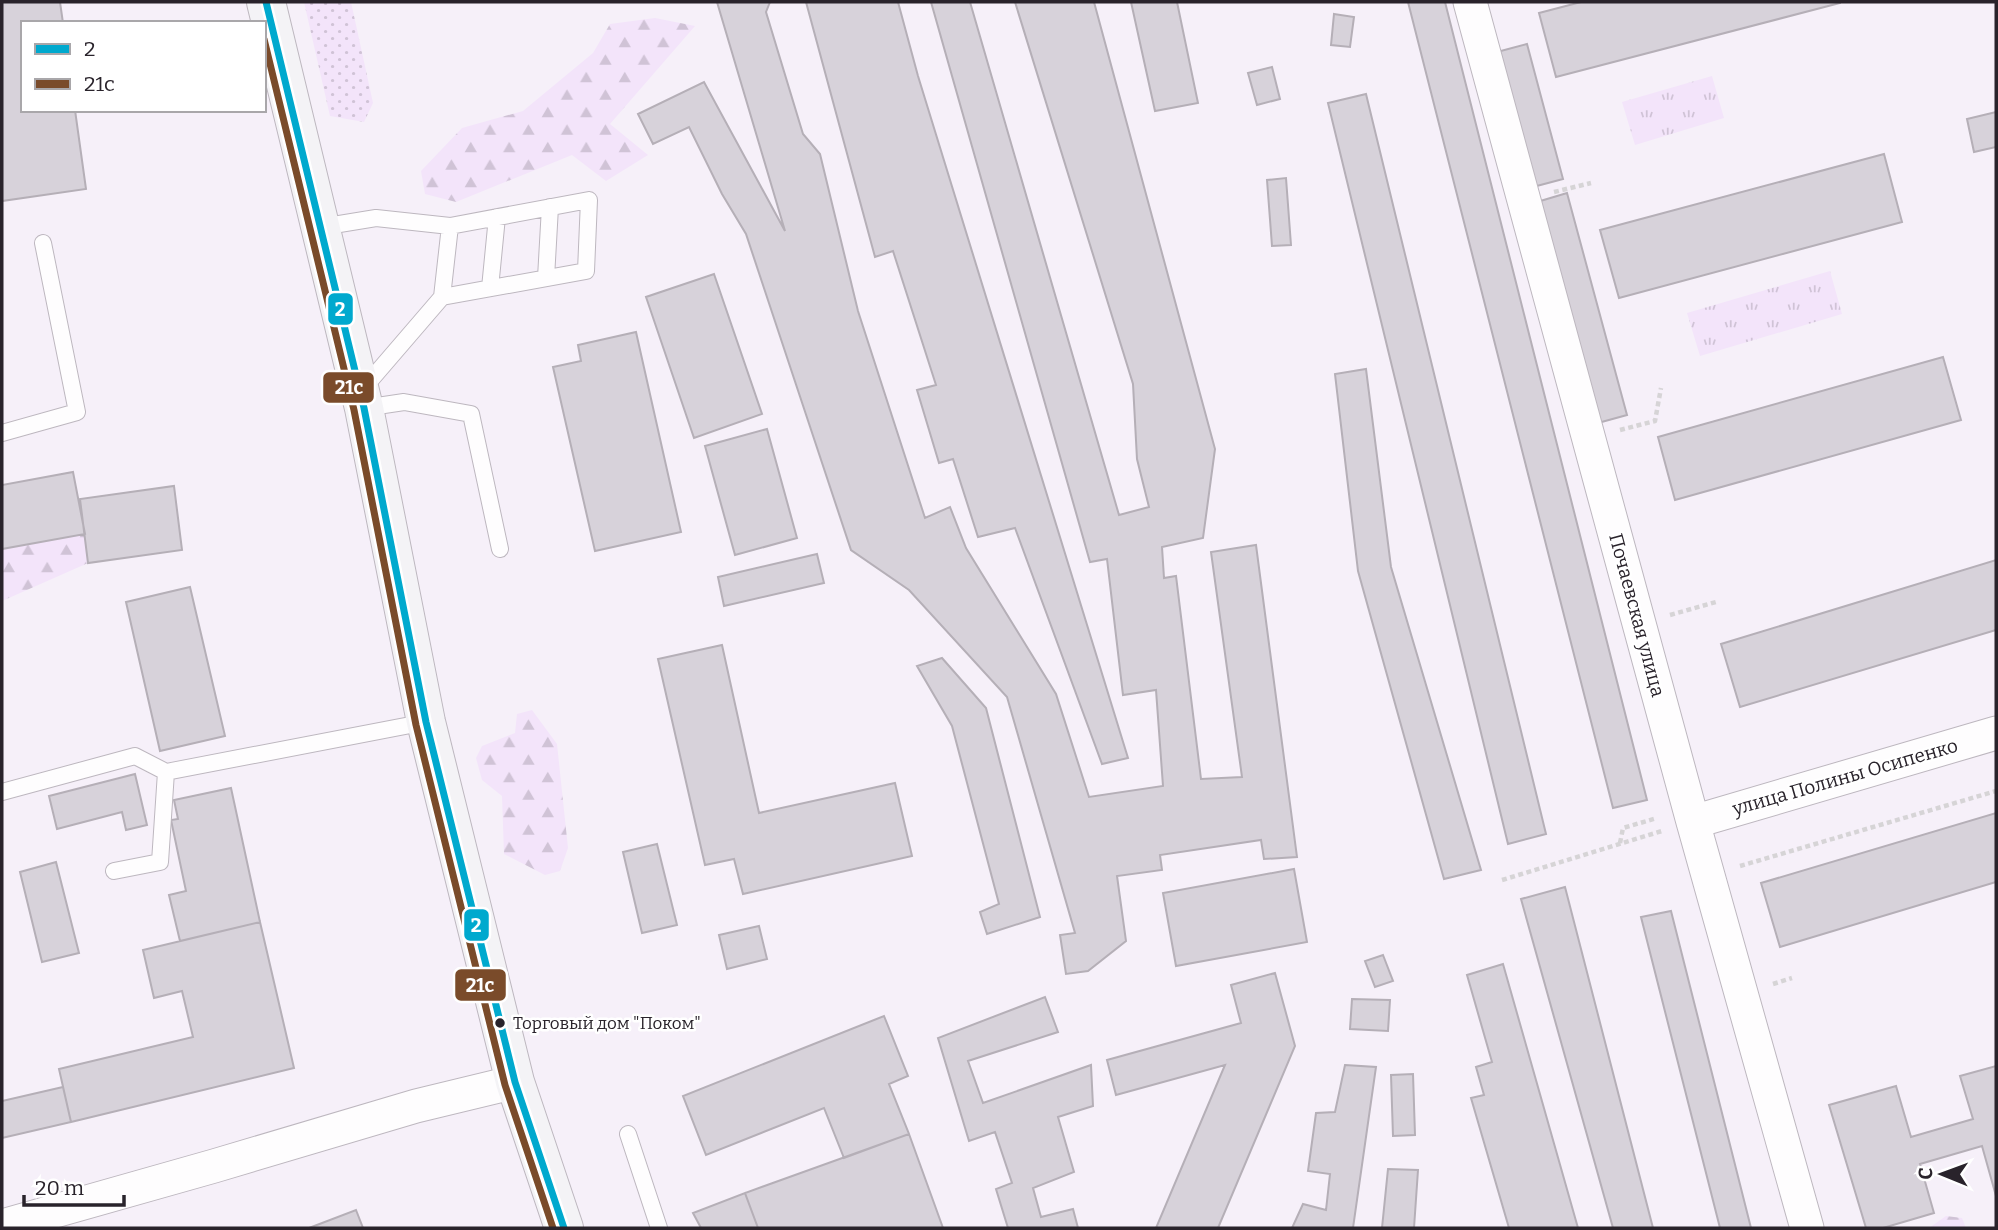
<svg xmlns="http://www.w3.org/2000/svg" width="1998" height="1230" viewBox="0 0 1998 1230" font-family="Bitter,serif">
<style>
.grass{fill:url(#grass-dots)}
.forest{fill:url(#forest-firs)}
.park{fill:url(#park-tufts)}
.building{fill:#d7d2da;stroke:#b5afb7;stroke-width:2}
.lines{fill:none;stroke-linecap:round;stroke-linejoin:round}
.lane-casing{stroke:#bdb7bf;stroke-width:18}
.street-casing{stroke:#bdb7bf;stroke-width:35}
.secondary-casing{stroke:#bdb7bf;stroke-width:40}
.path{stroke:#d6d4d6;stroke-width:4.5;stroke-dasharray:5 3.5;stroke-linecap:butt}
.lane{stroke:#fefdfe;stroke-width:16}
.street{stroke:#fefdfe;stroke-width:33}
.secondary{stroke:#f4f3f6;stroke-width:38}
.bus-1-casing{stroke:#fff;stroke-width:12}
.bus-2-casing{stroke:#fff;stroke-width:12}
.bus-1{stroke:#00a9ce;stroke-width:7}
.bus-2{stroke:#7a4b2a;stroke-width:7}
.bus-dot{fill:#29232b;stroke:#fff;stroke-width:2.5}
.labels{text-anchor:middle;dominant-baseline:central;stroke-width:5;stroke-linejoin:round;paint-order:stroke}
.bus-label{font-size:17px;fill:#29232b;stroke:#fff;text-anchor:start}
.street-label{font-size:19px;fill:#29232b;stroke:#fff}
.line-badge{stroke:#fff;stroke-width:2.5}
.badge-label{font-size:19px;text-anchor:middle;font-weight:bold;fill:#fff}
</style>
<defs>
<pattern id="grass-dots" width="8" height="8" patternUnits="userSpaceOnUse" patternTransform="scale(1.75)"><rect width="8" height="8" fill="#f3e4fa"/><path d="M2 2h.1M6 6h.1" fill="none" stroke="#d0c3d6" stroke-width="1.8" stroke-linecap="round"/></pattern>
<pattern id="forest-firs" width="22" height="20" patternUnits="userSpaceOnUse" patternTransform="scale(1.75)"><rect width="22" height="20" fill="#f3e4fa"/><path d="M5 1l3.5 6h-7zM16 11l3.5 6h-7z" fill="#d0c3d6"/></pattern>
<pattern id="park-tufts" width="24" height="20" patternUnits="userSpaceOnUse" patternTransform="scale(1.75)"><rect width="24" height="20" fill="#f3e4fa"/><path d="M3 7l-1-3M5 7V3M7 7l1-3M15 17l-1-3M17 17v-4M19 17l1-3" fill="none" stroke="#d0c3d6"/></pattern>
</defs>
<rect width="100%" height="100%" fill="#f6f0f9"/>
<path class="grass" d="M304,2H351L373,103L364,122L330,116Z"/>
<path class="forest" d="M655,18L695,26L610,124L648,155L606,181L572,155L456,202L425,194L421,171L462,128L523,111L593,53L610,24Z
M85,534L88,563L2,601V549Z
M532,710L557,744L568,848L560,871L545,875L504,854L502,796L482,780L476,758L482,746L515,733L517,714Z
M1946,1216L1962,1218L1966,1228H1929Z"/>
<path class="park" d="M1712,76L1724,118L1635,145L1622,102Z
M1830,271L1842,314L1700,356L1687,313Z"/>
<path class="building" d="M2,2H60L63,23H23V110H75L86,189L2,201Z
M717,2H770L766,12L803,134L820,154L858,311L925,518L950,507L966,548L1056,694L1089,797L1163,786L1156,690L1123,695L1107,559L1090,562L931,2H970L1119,515L1149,507L1137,459L1133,384L1015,2H1094L1215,449L1203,538L1162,547L1164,578L1176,576L1201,779L1242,777L1211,552L1256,545L1297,857L1264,859L1261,840L1160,855L1162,870L1117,876L1126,941L1088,971L1066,974L1060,935L1075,933L1007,697L909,590L851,550L746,234L722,194L689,127L653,144L638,114L704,82L785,231Z
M806,2H898L918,76L1128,758L1102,764L1015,528L978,537L953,459L939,463L917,390L936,385L893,251L875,257Z
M1131,2H1177L1198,103L1155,111Z
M1408,2H1445L1647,800L1613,808Z
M1581,2H1840V3L1556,77L1539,13Z
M1334,14L1354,17L1350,47L1331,45Z
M1527,44L1563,179L1533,187L1497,52Z
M1272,67L1280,99L1257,105L1248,73Z
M1366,94L1546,834L1508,844L1328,103Z
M1996,112V147L1974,152L1967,119Z
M1884,154L1902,222L1619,298L1600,230Z
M1286,178L1291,245L1272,246L1267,180Z
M1567,193L1627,415L1598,423L1537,202Z
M714,274L762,414L694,438L646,297Z
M636,332L681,532L595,551L553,367L581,361L578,345Z
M1943,357L1961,420L1675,500L1658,437Z
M1366,369L1391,567L1481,870L1444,879L1358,571L1335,374Z
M767,429L797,538L735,555L705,446Z
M73,472L85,534L2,549V485Z
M174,486L182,550L88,563L80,499Z
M817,554L824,583L724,606L718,577Z
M1996,560V630L1740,707L1721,644Z
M190,587L225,736L160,751L126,602Z
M722,645L759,813L895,783L912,856L743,894L734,859L705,865L658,659Z
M942,658L986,708L1040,917L987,934L980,912L999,904L952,726L917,666Z
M135,774L147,825L126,830L122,812L57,829L49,796Z
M231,788L260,922L180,941L169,895L186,891L171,820L178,819L174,800Z
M1996,813V882L1780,947L1761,883Z
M657,844L677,925L642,933L623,852Z
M56,862L79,953L42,962L20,872Z
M1294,869L1307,942L1176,966L1163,893Z
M1565,887L1653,1228H1613L1521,899Z
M1671,911L1751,1228H1720L1641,917Z
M260,922L294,1068L71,1122L59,1069L193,1037L182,991L154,998L143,950Z
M759,926L767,959L727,969L719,935Z
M1383,955L1393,981L1375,987L1365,961Z
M1503,964L1578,1228H1509L1471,1098L1484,1095L1476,1067L1492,1062L1467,975Z
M1275,973L1295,1046L1218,1228H1156L1225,1065L1116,1095L1107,1060L1241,1023L1231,985Z
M1045,997L1058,1032L968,1061L983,1103L1091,1065L1093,1106L1058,1117L1074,1172L1033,1188L1041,1217L1073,1209L1078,1228H1008L996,1189L1012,1183L995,1132L969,1141L938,1038Z
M1352,999L1390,1000L1388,1031L1350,1029Z
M884,1016L908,1076L889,1084L909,1134L844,1158L824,1108L706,1155L683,1096Z
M1345,1065L1376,1067L1353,1228H1292L1303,1204L1326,1210L1330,1174L1308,1171L1316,1113L1335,1112Z
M1996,1066V1196L1982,1146L1920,1164L1934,1213L1883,1228H1866L1829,1105L1896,1086L1911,1137L1973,1119L1960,1076Z
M1413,1074L1415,1135L1393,1136L1391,1075Z
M63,1087L71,1122L2,1138V1101Z
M909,1134L943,1228H758L745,1193Z
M1388,1169L1418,1170L1414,1228H1382Z
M745,1193L758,1228H701L693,1213Z
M356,1210L363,1228H309Z"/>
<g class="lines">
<g class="lane-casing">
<path id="lane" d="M321,227L376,218L450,226L442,297L362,390
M546,278L550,207
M490,288L497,217
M442,297L586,271L589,200L450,226
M364,408L404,402L471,414L500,549
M2,433L77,412L43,243
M2,792L135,756L166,772L426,722
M114,871L160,862L166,772
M628,1134L659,1228"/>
</g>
<g class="street-casing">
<path id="street" d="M1470,2L1693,822L1807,1228
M1693,822L1996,733
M2,1226L214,1166L416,1106L515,1082"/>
</g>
<g class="secondary-casing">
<path id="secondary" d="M266,2L364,408L426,722L515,1082L564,1228"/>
</g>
<path class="path" d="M1554,192L1591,183
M1620,430L1655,421L1661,388
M1670,615L1716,602
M1620,843L1623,828L1657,818
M1740,866L1996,791
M1502,880L1662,831
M1773,984L1792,978"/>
<use href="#lane" class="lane"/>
<use href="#street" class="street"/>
<use href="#secondary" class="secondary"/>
<g class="bus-1-casing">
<path id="bus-1" d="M266,2L364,408L426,722L515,1082L564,1228"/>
</g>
<g class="bus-2-casing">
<path id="bus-2" d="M264,39L354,410L416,725L505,1085L553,1228"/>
</g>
<use href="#bus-1" class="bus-1"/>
<use href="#bus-2" class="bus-2"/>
</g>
<circle class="bus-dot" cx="500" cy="1023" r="6"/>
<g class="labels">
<g class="bus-label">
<text x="513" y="1023">Торговый дом "Поком"</text>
</g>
<g class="street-label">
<text transform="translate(1637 615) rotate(75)">Почаевская улица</text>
<text transform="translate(1845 777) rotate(-16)">улица Полины Осипенко</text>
</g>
</g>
<g class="line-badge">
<rect x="327" y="292" width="27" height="34" rx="7" fill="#00a9ce"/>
<rect x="322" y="371" width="53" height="33" rx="7" fill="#7a4b2a"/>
<rect x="463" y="908" width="27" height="34" rx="7" fill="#00a9ce"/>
<rect x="454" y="968" width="53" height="34" rx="7" fill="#7a4b2a"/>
</g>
<g class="badge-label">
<text x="340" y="316">2</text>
<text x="349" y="394">21с</text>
<text x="476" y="932">2</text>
<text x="480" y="992">21с</text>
</g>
<rect width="1998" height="1230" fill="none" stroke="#29232b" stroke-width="7"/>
<rect x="21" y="21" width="245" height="91" fill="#ffffff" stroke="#a9a7aa" stroke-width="2"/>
<rect x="35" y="44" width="35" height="10" fill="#00a9ce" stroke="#a9a7aa" stroke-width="2"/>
<text x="84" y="56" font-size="21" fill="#29232b">2</text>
<rect x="35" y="79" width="35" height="10" fill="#7a4b2a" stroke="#a9a7aa" stroke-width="2"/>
<text x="84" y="91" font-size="21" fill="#29232b">21с</text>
<g transform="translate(1942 1174) rotate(271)" stroke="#ffffff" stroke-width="5" paint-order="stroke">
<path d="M0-5L12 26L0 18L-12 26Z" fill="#29232b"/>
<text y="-10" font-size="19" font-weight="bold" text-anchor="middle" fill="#29232b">С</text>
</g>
<path d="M24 1195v10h100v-10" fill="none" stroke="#29232b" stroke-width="3.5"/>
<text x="35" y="1195" font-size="21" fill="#29232b" stroke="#ffffff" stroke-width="5" paint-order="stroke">20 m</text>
</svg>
